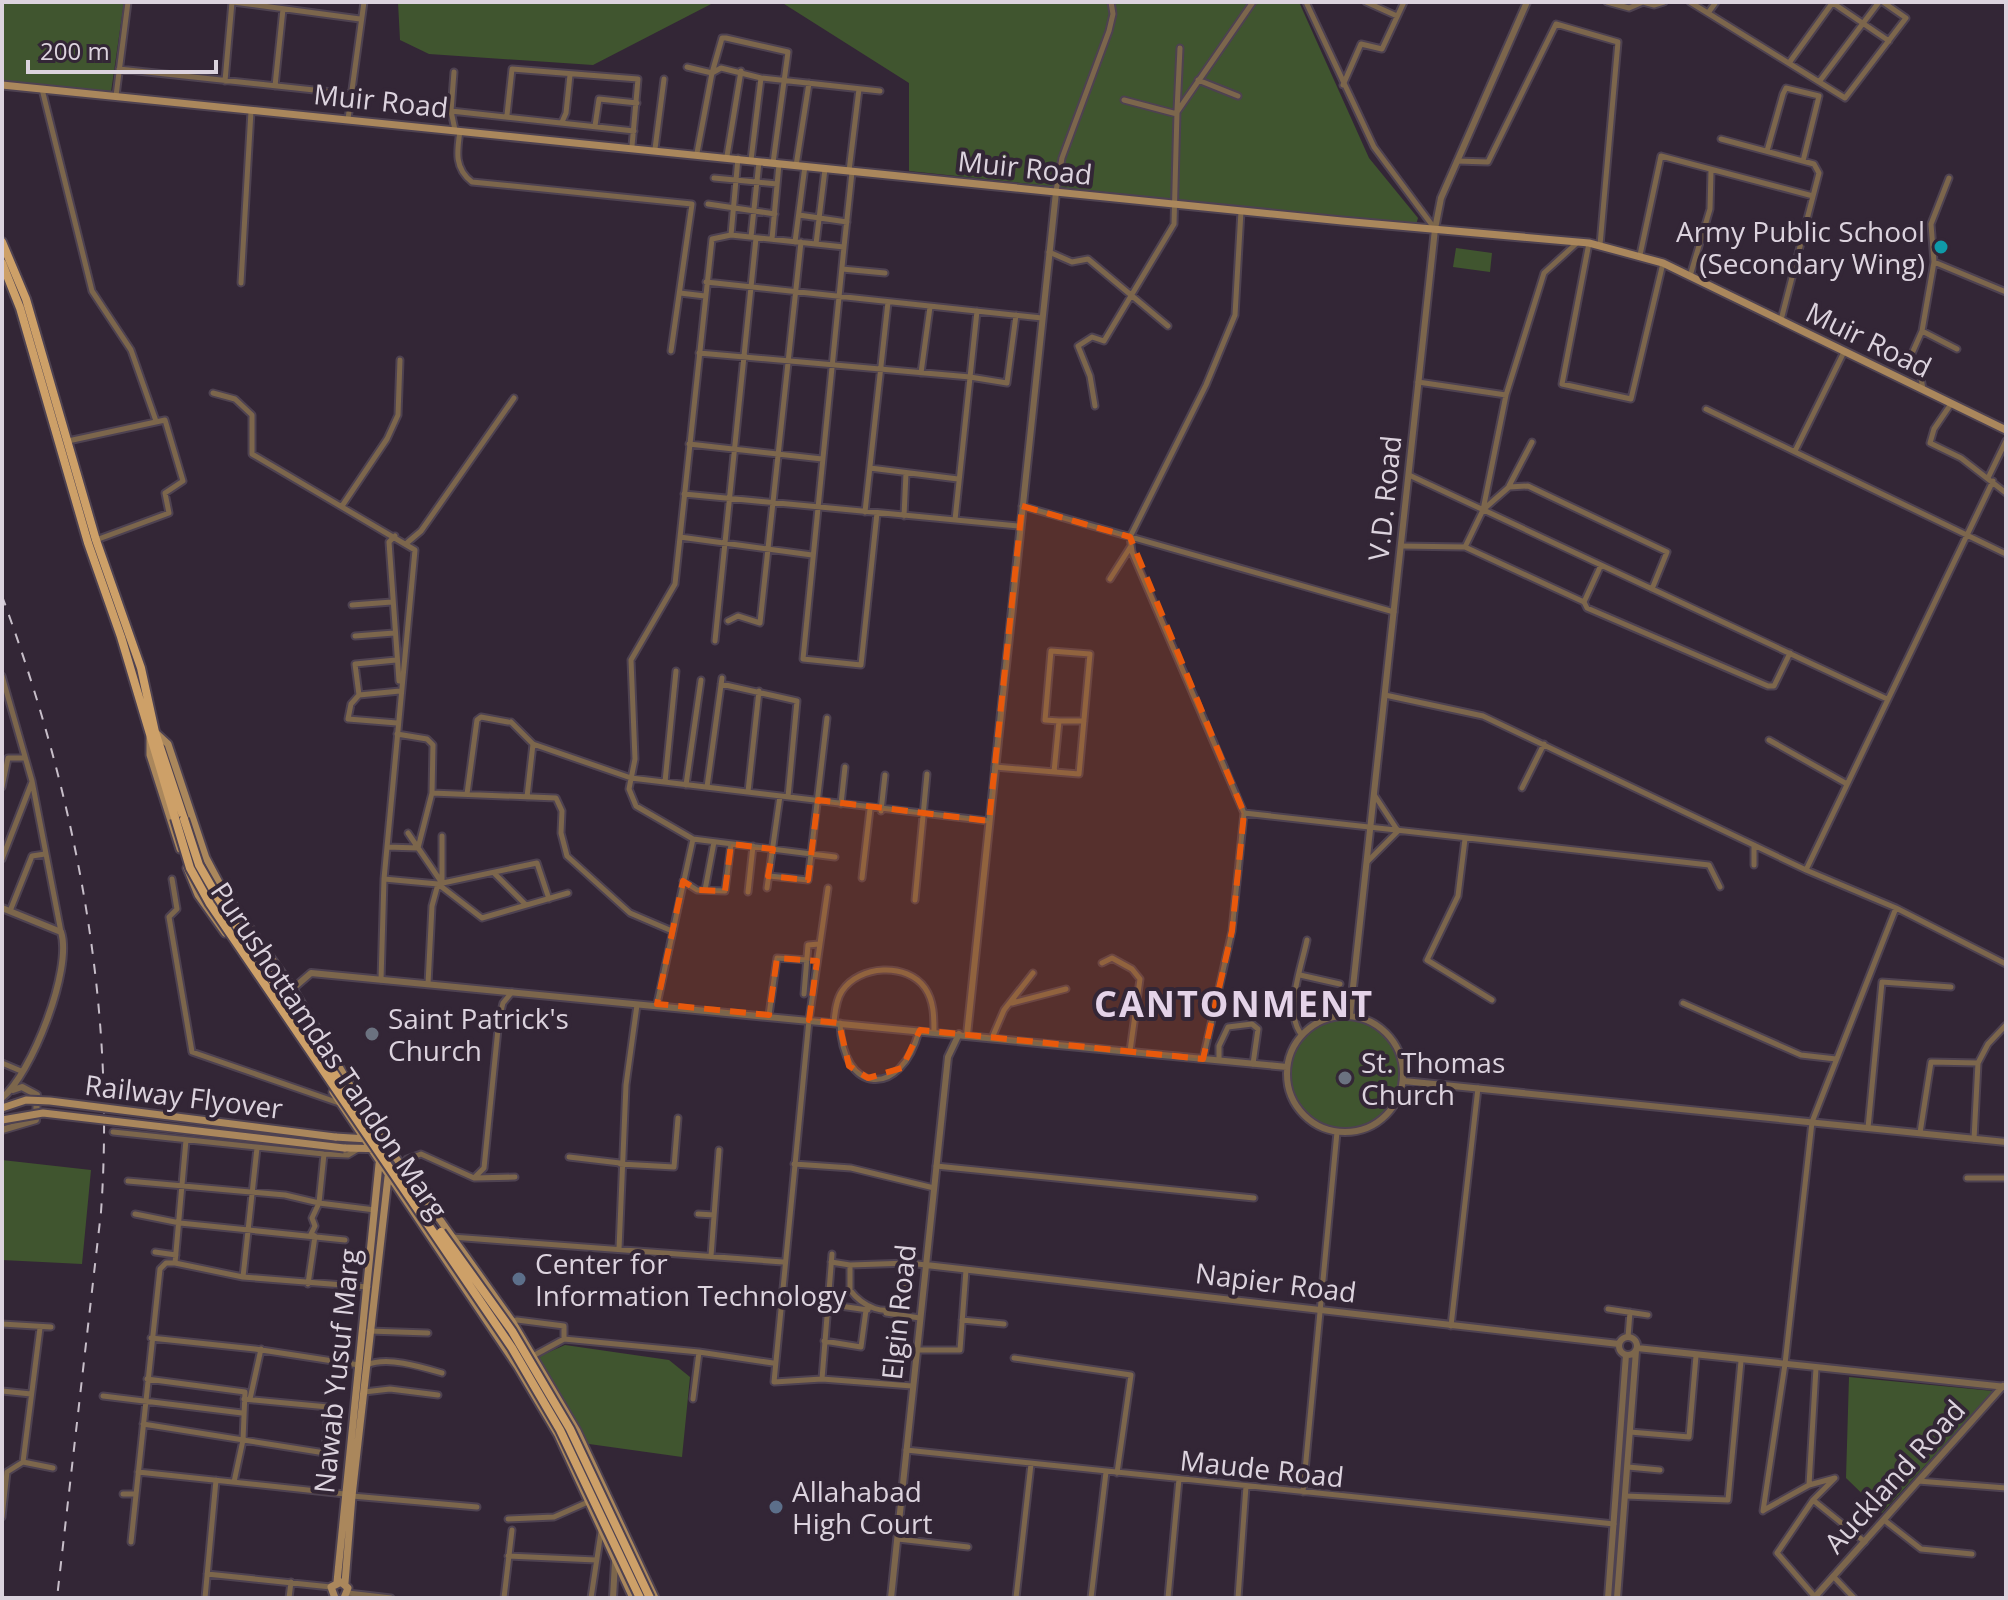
<svg xmlns="http://www.w3.org/2000/svg" width="2008" height="1600" viewBox="0 0 2008 1600" font-family="'Open Sans',sans-serif">
<style>
.green{fill:#40552f}
.lines{fill:none;stroke-linecap:round;stroke-linejoin:round}
.minor-casing{stroke:#4e4251;stroke-width:9}
.tertiary-casing{stroke:#4e4251;stroke-width:10}
.secondary-casing{stroke:#4e4251;stroke-width:11}
.primary-casing{stroke:#4e4251;stroke-width:12}
.minor{stroke:#7c664c;stroke-width:5}
.tertiary{stroke:#7c664c;stroke-width:6}
.secondary{stroke:#aa875c;stroke-width:7}
.primary{stroke:#cda068;stroke-width:8}
.rail{stroke:#c7bec9;stroke-width:2;stroke-dasharray:10 10;stroke-linecap:butt}
.secondary-bridge-casing{stroke:#4e4251;stroke-width:11;stroke-linecap:butt}
.primary-bridge-casing{stroke:#4e4251;stroke-width:12;stroke-linecap:butt}
.secondary-bridge{stroke:#aa875c;stroke-width:7}
.primary-bridge{stroke:#cda068;stroke-width:8}
.marked{fill:#e8590c;fill-opacity:0.2;stroke:#e8590c;stroke-width:6;stroke-dasharray:16 10;stroke-linejoin:round}
.culture-dot{fill:#0f9aa8;stroke:#332636;stroke-width:3}
.worship-dot{fill:#6b7280;stroke:#332636;stroke-width:3}
.service-dot{fill:#5c6f8a;stroke:#332636;stroke-width:3}
.labels{text-anchor:middle;dominant-baseline:central;stroke-width:8;stroke-linejoin:round;paint-order:stroke}
.street-label{font-size:28px;fill:#dcd3de;stroke:#332636}
.poi-label{font-size:28px;fill:#dcd3de;stroke:#332636;text-anchor:start}
.district-label{font-size:36px;font-weight:bold;letter-spacing:2px;fill:#e4d3e8;stroke:#332636}
</style>
<rect width="100%" height="100%" fill="#332636"/>
<path class="green" d="M2,2H124L111,92L2,82Z
M398,2H715L593,65L429,54L400,40Z
M781,2H1299L1369,158L1418,218L1416,225L909,171V83Z
M1456,248L1492,253L1490,272L1453,267Z
M1290 1074a55 55 0 1 1 110 0a55 55 0 1 1-110 0Z
M2,1160L91,1170L82,1264L2,1260Z
M565,1345L669,1360L690,1377L682,1457L582,1443L531,1360Z
M1849,1377L1993,1391L1882,1513L1846,1478Z"/>
<g class="lines">
<g class="minor-casing">
<path id="minor" d="M233,2L360,19
M1306,2L1374,147L1435,229
M1366,2L1397,16
M1607,2L1629,8L1643,2
M1643,2L1654,5L1664,2
M1690,2L1845,98L1906,18L1883,2
M1833,3L1889,41
M1708,13L1716,2
M1789,63L1833,2
M687,67L712,73L722,38H726L788,52L773,163
M119,69L351,94
M454,72L451,111L455,130
M1198,80L1238,96
M225,81L232,2
M1819,82L1879,2
M1343,85L1361,44L1382,49L1404,2
M275,86L283,9
M42,89L92,291L131,350L156,421
M116,96L128,2
M1124,100L1177,114
M451,111L634,131
M1177,111L1180,48
M507,115L512,69L638,79L632,146
M348,119L364,2
M562,122L566,113L570,75
M595,126L599,99L637,103
M460,131C457,151 454,168 472,182L692,204L671,351
M1721,139L1814,164L1819,173L1781,320
M655,149L664,79
M1767,151L1783,94L1786,88L1819,96L1803,161
M697,153L712,73L721,68L761,78L880,91
M727,156L741,71
M738,158L731,235L844,247L852,172
M751,160L761,78
M1457,161L1488,162L1556,24L1618,42L1600,245
M796,166L809,83
M849,171L859,89
M714,178L777,184
M1056,191L1062,158L1109,31L1113,14L1111,2
M708,204L775,214
M1241,211L1235,315L1206,385L1130,537L1132,552L1244,813L1709,865L1720,887
M799,215L847,222
M731,235L712,239L675,584L631,660L635,759L629,789L636,806L693,839L835,857
M751,237L759,162
M772,239L779,164
M795,242L805,166
M1589,243L1562,384L1631,399L1663,263
M816,244L825,169
M844,247L803,659L861,665L877,513
M1049,252L1072,262L1088,259L1168,326
M1640,255L1661,156L1813,196
M1934,262L2006,292
M842,269L885,273
M1690,276L1710,209L1711,171
M706,282L1042,318
M241,283L251,111
M680,293L705,296
M1922,331L1934,262L1931,224L1949,178
M699,353L970,377L1007,383L1016,315
M921,373L930,307
M1418,382L1506,395
M1923,389L1920,373L1910,366V358L1922,331L1957,349
M213,393L235,399L252,415V454L415,550L384,879L381,980
M1951,404L1934,429L1930,443L1961,458L2006,493
M1095,406L1090,376L1078,346L1092,337L1104,341L1174,224L1177,112L1253,2
M1706,409L2006,554
M68,441L165,420L183,481L165,493L169,513L96,540
M689,444L822,459
M1795,451L1844,352
M870,468L958,479
M1409,475L1887,699
M1988,478L2006,441
M1509,486L1532,442
M684,494L1019,526
M342,506L387,439L398,415L400,360
M1022,506L1394,612
M1484,509L1509,487L1528,486L1667,552L1652,589
M865,512L888,302
M904,516L906,473
M955,520L977,311
M395,536L389,542L399,681
M680,537L812,555
M408,542L421,531L514,398
M1401,546L1465,547L1483,510L1506,395L1544,273L1578,242
M1465,547L1584,602L1587,608L1768,686H1774L1790,653
M1110,579L1131,546
M1584,602L1601,565
M352,605L392,602
M728,621L738,616L760,623L801,242
M355,636L394,633
M715,641L756,238
M396,660L355,664L359,695L400,691
M2,676L32,781L61,932
M721,684L797,701L788,797
M359,695L351,704L348,719L397,723
M1385,695L1483,716L1806,870L1896,908L2006,964
M1059,721H1084
M511,722L533,744L631,778L989,821
M397,734L427,739L433,745L432,793L556,798L562,811L561,833L567,856L630,913L672,931
M1769,740L1847,784
M995,767L1079,774L1090,654L1051,651L1045,720L1059,721L1054,772
M665,782L676,671
M686,785L701,680
M2,787L8,758H25
M707,787L722,678
M1522,788L1544,744
M748,792L759,691
M467,794L477,720L481,717L508,722
M527,797L533,744
M841,804L845,767
M881,811L885,775
M408,833L442,883V836
M1465,839L1458,896L1427,960L1492,1000
M1754,845V865
M387,847L418,848L432,793
M2,859L32,782
M1367,862L1398,831L1375,796
M1806,870L1993,481
M494,873L526,905
M769,876L808,880L827,718
M862,878L870,809
M172,879L177,909L169,917L192,1052L339,1103
M384,879L438,884L537,863L549,899
M683,881L697,890L725,891L731,844
M767,888L780,796
M828,888L809,1020L774,1382L822,1379L912,1386
M705,890L714,842
M748,892L753,846
M915,900L927,774
M10,911L32,856L45,854
M1102,963L1112,958L1132,969L1140,979L1130,1051
M1300,975L1340,984
M428,984L432,906L438,884L482,918L568,893
M804,994L808,945L819,944
M1012,1003L1066,989
M1683,1003L1801,1055L1836,1059
M657,1004L693,839
M769,1015L777,958L807,960
M834,1022C835,1012 836,1000 842,991C859,965 907,962 925,988C934,1001 934,1017 934,1032
M840,1023C842,1095 901,1099 919,1031
M1302,1035C1283,1014 1302,965 1307,940
M992,1038L1004,1010L1033,973
M1203,1059L1232,931L1244,813
M1219,1060V1046L1228,1027L1252,1024L1258,1029L1253,1064
M2,1063L21,1071
M1978,1063L1988,1044L2006,1025
M1868,1128L1882,982L1951,987
M113,1132L324,1154L348,1155L358,1149
M1920,1133L1931,1062L1978,1063L1974,1139
M569,1157L620,1163
M620,1164L674,1167L678,1118
M794,1164L851,1168L934,1188
M936,1166L1254,1198
M393,1175L404,1169L407,1159L421,1154L474,1178L484,1168L499,1019L503,1003L512,992
M475,1178L515,1177
M1967,1178H2006
M128,1181L285,1195L319,1203L375,1210
M135,1214L180,1223L345,1240
M698,1214L714,1215
M452,1237L783,1262
M619,1249L626,1085L637,1005
M155,1252L176,1255
M711,1256L719,1150
M831,1262L850,1265V1290C862,1306 886,1319 904,1303L909,1263L926,1265
M175,1263L186,1140
M850,1265L909,1263
M243,1277L257,1148
M308,1284L315,1236L311,1234L315,1226L312,1218L319,1203L324,1154
M826,1304L868,1310
M1608,1309L1648,1315
M886,1313L920,1318
M962,1320L1004,1324
M2,1324L51,1327
M495,1325L517,1320L564,1326V1339
M1451,1326L1478,1088
M369,1331L428,1333
M1628,1337L1630,1312
M151,1338L255,1349L359,1365
M824,1341L861,1347L866,1310
M918,1350H960L966,1270
M531,1357L564,1339L699,1352L773,1363
M1014,1358L1131,1375L1117,1473
M367,1365C387,1356 422,1367 442,1373
M147,1379L245,1392L243,1440L234,1482
M822,1379L832,1254
M2,1391L31,1394
M364,1392L390,1389L438,1395
M103,1396L242,1413
M250,1399L261,1349
M693,1399L699,1352
M143,1424L325,1453L328,1407L244,1399
M1630,1432L1689,1437L1696,1356
M906,1450L1614,1524
M23,1462L40,1328
M1628,1467L1660,1470
M138,1472L345,1494
M1918,1481L2006,1488
M1809,1485L1816,1368
M1303,1492L1337,1132
M123,1494H136
M352,1496L477,1507
M1625,1496L1728,1500L1741,1361
M1813,1500L1865,1542
M1764,1510L1809,1485L1835,1478L1813,1500L1777,1553L1815,1597
M1763,1511L1785,1364L1812,1122L1896,908
M2,1517L7,1472L23,1462L53,1468
M508,1519L554,1517L588,1502
M1884,1520L1921,1549L1972,1554
M898,1539L968,1547
M131,1542L160,1269L166,1263H175L243,1277L368,1287
M508,1556L596,1560
M207,1574L331,1587
M1833,1576L1854,1598
M348,1593L391,1598
M205,1598L216,1480
M289,1598L291,1582
M504,1598L512,1530
M591,1598L601,1532
M1016,1598L1031,1464
M1091,1598L1106,1472
M1168,1598L1179,1479
M1238,1598L1246,1486"/>
</g>
<g class="tertiary-casing">
<path id="tertiary" d="M2,908L61,932C73,969 31,1075 2,1098
M282,998L311,973L1287,1067
M1350,1015L1435,229L1441,198L1527,2
M1287 1074a58 58 0 1 1 116 0a58 58 0 1 1-116 0Z
M967,1035L1056,192
M1404,1081L2006,1142
M2,1130L36,1120L37,1095L22,1087L13,1090
M926,1265L1619,1344
M1619 1346a9 9 0 1 1 18 0a9 9 0 1 1-18 0Z
M1637,1348L2006,1387
M613,1598L615,1562
M891,1598L948,1057L959,1034
M1608,1598L1626,1355
M1617,1598L1636,1351
M1814,1598L2003,1386"/>
</g>
<g class="secondary-casing">
<path id="secondary" d="M2,85L1342,221L1589,243L1663,263L2006,430
M155,732L168,744L206,858L224,892L293,989L379,1134L512,1321L577,1431L655,1598
M150,738V755L180,849
M187,868L198,895L225,933
M333,1092L517,1366L558,1435L633,1598
M335,1137L384,1140
M344,1148L390,1149
M337,1582L379,1164
M345,1583L352,1496L388,1177
M335,1598L331,1587L341,1582L348,1588L344,1598"/>
</g>
<g class="primary-casing">
<path id="primary" d="M2,242L26,299L96,540L141,668L155,732L184,819
M2,263L20,308L88,543L121,637L175,818"/>
</g>
<use href="#minor" class="minor"/>
<use href="#tertiary" class="tertiary"/>
<use href="#secondary" class="secondary"/>
<use href="#primary" class="primary"/>
<path class="rail" d="M2,596C75,794 116,1001 101,1212L57,1598"/>
<g class="secondary-bridge-casing">
<path id="secondary-bridge" d="M2,1108L26,1100L50,1101L335,1137
M2,1120L43,1113L344,1148"/>
</g>
<g class="primary-bridge-casing">
<path id="primary-bridge" d="M175,818L190,868L210,904L512,1348L560,1430L640,1598
M184,819L199,865L218,898L373,1132
M441,1232L512,1331L570,1429L650,1598"/>
</g>
<use href="#secondary-bridge" class="secondary-bridge"/>
<use href="#primary-bridge" class="primary-bridge"/>
</g>
<path class="marked" d="M1022,506L1130,537L1244,813L1232,931L1203,1059L920,1030L902,1068L868,1078L849,1066L839,1023L809,1020L817,961L777,958L769,1015L657,1004L683,881L697,890L725,891L731,844L773,849L768,876L808,880L818,800L989,821Z"/>
<circle class="culture-dot" cx="1941" cy="247" r="8"/>
<g class="worship-dot">
<circle cx="372" cy="1034" r="8"/>
<circle cx="1345" cy="1078" r="8"/>
</g>
<g class="service-dot">
<circle cx="519" cy="1279" r="8"/>
<circle cx="776" cy="1507" r="8"/>
</g>
<g class="labels">
<g class="street-label">
<text transform="translate(381 100) rotate(6)">Muir Road</text>
<text transform="translate(1025 167) rotate(6)">Muir Road</text>
<text transform="translate(1869 339) rotate(26)">Muir Road</text>
<text transform="translate(1384 498) rotate(-84)">V.D. Road</text>
<text transform="translate(330 1050) rotate(56)">Purushottamdas Tandon Marg</text>
<text transform="translate(184 1096) rotate(7)">Railway Flyover</text>
<text transform="translate(1276 1282) rotate(7)">Napier Road</text>
<text transform="translate(898 1312) rotate(-84)">Elgin Road</text>
<text transform="translate(336 1371) rotate(-84)">Nawab Yusuf Marg</text>
<text transform="translate(1262 1468) rotate(6)">Maude Road</text>
<text transform="translate(1894 1476) rotate(-48)">Auckland Road</text>
</g>
<g class="poi-label">
<text x="1925" y="231" text-anchor="end">Army Public School<tspan x="1925" dy="32">(Secondary Wing)</tspan></text>
<text x="388" y="1018">Saint Patrick's<tspan x="388" dy="32">Church</tspan></text>
<text x="1361" y="1062">St. Thomas<tspan x="1361" dy="32">Church</tspan></text>
<text x="535" y="1263">Center for<tspan x="535" dy="32">Information Technology</tspan></text>
<text x="792" y="1491">Allahabad<tspan x="792" dy="32">High Court</tspan></text>
</g>
<g class="district-label">
<text x="1234" y="1003">CANTONMENT</text>
</g>
</g>
<rect width="2008" height="1600" fill="none" stroke="#dcd3de" stroke-width="8"/>
<path d="M28 60v12h188v-12" fill="none" stroke="#dcd3de" stroke-width="4"/>
<text x="40" y="60" font-size="24" fill="#dcd3de" stroke="#332636" stroke-width="6" paint-order="stroke">200 m</text>
</svg>
